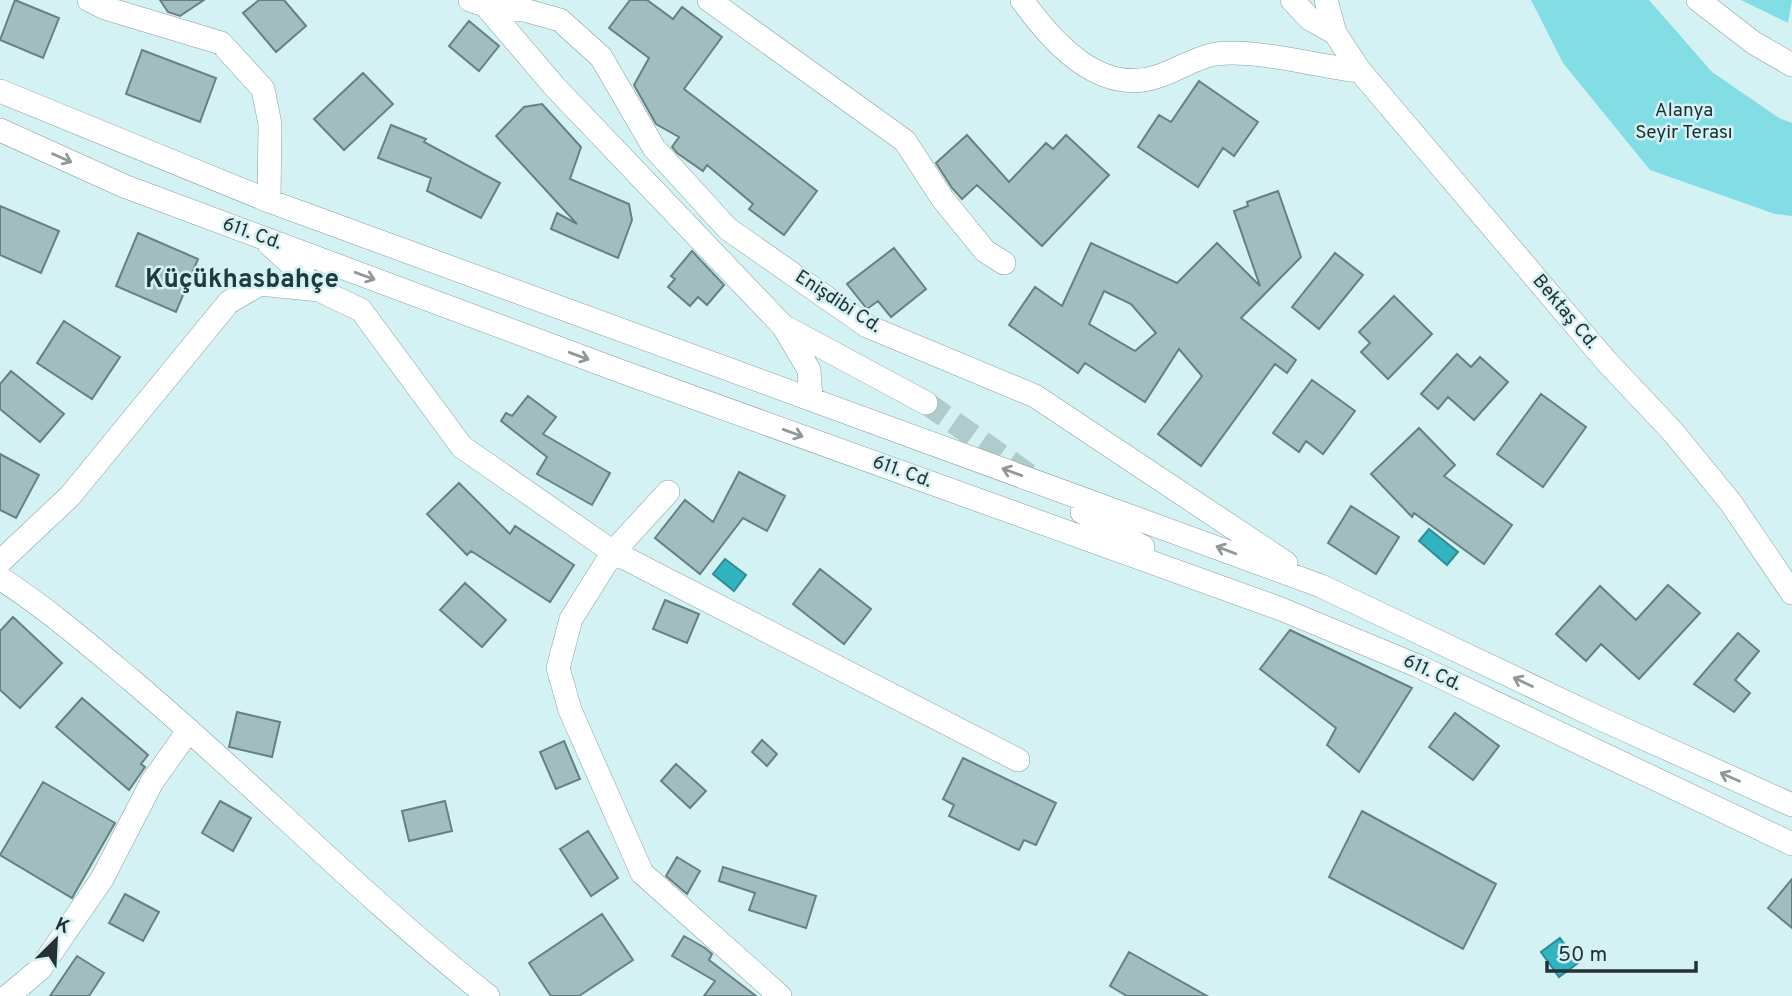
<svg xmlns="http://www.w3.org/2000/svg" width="1792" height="996" viewBox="0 0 1792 996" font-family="Overpass,sans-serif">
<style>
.green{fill:#82dde5}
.water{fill:#31b4c0;stroke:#2e8d96;stroke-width:2}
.building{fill:#a1bdbf;stroke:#678183;stroke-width:2;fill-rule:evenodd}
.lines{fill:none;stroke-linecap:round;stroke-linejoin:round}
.minor-tunnel{stroke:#b1cbcd;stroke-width:23;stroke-dasharray:23 11;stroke-linecap:butt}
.minor-casing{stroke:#859fa2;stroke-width:24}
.minor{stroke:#fff;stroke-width:23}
.oneway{stroke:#929899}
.labels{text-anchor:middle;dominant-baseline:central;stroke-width:5;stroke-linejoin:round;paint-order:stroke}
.park-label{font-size:19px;fill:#192e31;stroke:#d4f1f4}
.street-label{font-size:19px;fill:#263133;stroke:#d4f1f4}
.district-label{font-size:26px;font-weight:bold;fill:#223a3c;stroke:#d4f1f4}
</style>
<rect width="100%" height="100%" fill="#d4f1f4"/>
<path class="green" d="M1531,0H1649L1712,72L1779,118L1792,123V216L1775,214L1650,170L1563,63Z
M1741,0H1792L1788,23Z"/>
<path class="water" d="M1429,529L1458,552L1447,565L1419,541Z
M725,559L746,575L734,591L713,574Z
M1560,938L1578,963L1559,977L1541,952Z"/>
<path class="building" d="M15,0L59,18L43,58L0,40Z
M160,0H204L180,16L168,12Z
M259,0H284L306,26L276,52L243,13Z
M630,0H647L673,19L682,7L722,37L684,89L817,191L784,235L749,209L753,204L707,165L703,171L677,153L672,147L679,137L656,124L634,85L649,58L609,28Z
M469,21L499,46L479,71L449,46Z
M142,50L216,78L200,122L126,94Z
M363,73L393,104L344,150L314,119Z
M1199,81L1258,122L1234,156L1223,148L1198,187L1138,147L1159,115L1171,122Z
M542,104L581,147L570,179L629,204L632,220L618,258L551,229L557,213L577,224L496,136L524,107Z
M391,125L426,139L424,142L500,183L481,218L427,191L431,178L378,158Z
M967,135L1009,182L1046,143L1053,149L1066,135L1109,175L1042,246L977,185L962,199L952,188L936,163Z
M1278,191L1301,257L1241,318L1296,360L1287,373L1275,364L1201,466L1158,434L1202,376L1179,349L1145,402L1085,363L1078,373L1009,325L1035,287L1062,306L1091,243L1177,283L1217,243L1260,286L1234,211L1248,206L1247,202ZM1104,291L1131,304L1156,333L1135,351L1089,324Z
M0,206L59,231L41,273L0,255Z
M138,233L198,259L176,312L116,286Z
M894,248L926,289L891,317L878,301L867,309L847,284Z
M692,251L724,285L707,305L698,297L690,306L668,287L675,279L671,276Z
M1335,253L1363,275L1319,329L1292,307Z
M1394,296L1432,334L1388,379L1361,352L1370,343L1359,332Z
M64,321L120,357L92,399L37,363Z
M1457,354L1471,367L1480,357L1508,382L1474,420L1448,397L1438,409L1421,394Z
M11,371L64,414L40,442L0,409V384Z
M1312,380L1355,411L1323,454L1306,441L1299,452L1273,433Z
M1541,394L1586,427L1543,487L1497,454Z
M528,396L556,417L543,434L610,473L592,505L537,474L547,457L501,421L506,413L512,416Z
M1419,428L1455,465L1444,476L1512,525L1484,564L1414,513L1412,517L1371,474Z
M0,454L39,475L16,518L0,510Z
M739,472L785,496L767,531L743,518L700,574L655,538L685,500L713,522Z
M459,483L510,534L515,526L574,565L550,602L471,551L467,555L427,514Z
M1351,506L1399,537L1376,574L1328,543Z
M820,569L871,609L844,644L793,604Z
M465,583L506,620L482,647L440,610Z
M1668,585L1700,613L1639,679L1601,644L1586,661L1556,634L1600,586L1636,620Z
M665,600L699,614L687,643L653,629Z
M13,617L62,663L20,708L0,690V631Z
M1290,630L1412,688L1359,772L1327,745L1336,728L1260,669Z
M1738,633L1759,651L1735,680L1750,693L1734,712L1694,684Z
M82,698L148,755L141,764L145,767L129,790L56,727Z
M237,712L280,722L272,757L229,747Z
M1455,713L1499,746L1473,780L1429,747Z
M762,740L777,754L767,766L752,752Z
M564,741L580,779L556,789L540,752Z
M963,758L1056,803L1036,845L1024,840L1019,850L949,816L954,805L943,799Z
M676,764L706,791L690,808L661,781Z
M43,782L115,823L72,898L0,855Z
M220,801L251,818L233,851L202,833Z
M445,801L452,831L409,841L402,811Z
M1362,811L1496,884L1463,949L1329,877Z
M588,831L618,878L591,896L560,849Z
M677,857L700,871L687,894L666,876Z
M723,867L816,896L806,928L749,910L755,893L719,881Z
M1792,879V928L1768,908Z
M125,894L159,912L143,941L109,923Z
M602,914L633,960L579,996H551L529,963Z
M684,936L705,948L712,954L709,960L756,996H704L715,981L672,956Z
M1129,952L1207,996H1127L1110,986Z
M77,956L104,973L89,996H50Z"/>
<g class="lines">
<path class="minor-tunnel" d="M926,403L1029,475"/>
<g class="minor-casing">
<path id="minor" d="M89,0L105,8L221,43L263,89L270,124L269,201
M470,0L485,5L555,87L783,326L809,370L811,398
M709,0L905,141L942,198L985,251L1004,263
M1022,0C1052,42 1099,95 1156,77C1176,71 1196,57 1216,54C1257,49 1316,66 1360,71
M1292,0L1310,19L1335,33
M1326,0L1335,33L1360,71L1607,362L1673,432L1731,503L1792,593
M1698,0L1754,43L1792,65
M485,5L524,10L560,20L601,57L654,148L728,229L867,326L1035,396L1286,563
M0,91L269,201L1321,586L1599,718L1792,805
M0,130L124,186L620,371L1281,609L1418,666L1792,844
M268,243L319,290
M783,326L926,403
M668,492L613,552L571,619L558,668L570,710L642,873L780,996
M1082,512L1143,547
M0,562L70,496L229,302L260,284L319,290L361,310L462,447L613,552L1018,760
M0,578C46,608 87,643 130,679C252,782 363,897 488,996
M8,996L40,969L102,879L152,782L189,730"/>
</g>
<use href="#minor" class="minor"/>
</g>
<defs><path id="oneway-shaft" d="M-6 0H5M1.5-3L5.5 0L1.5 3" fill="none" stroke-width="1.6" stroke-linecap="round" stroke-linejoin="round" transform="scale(1.75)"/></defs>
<g class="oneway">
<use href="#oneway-shaft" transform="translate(62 158) rotate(24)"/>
<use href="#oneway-shaft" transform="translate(365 276) rotate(20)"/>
<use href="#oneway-shaft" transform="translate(579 356) rotate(20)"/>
<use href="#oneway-shaft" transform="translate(793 433) rotate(20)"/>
<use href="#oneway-shaft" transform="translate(1012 472) rotate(-160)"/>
<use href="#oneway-shaft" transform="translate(1226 550) rotate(-159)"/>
<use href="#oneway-shaft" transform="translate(1523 682) rotate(-155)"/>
<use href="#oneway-shaft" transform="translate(1730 777) rotate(-156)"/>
</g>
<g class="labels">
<g class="park-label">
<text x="1684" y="111">Alanya<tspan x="1684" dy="22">Seyir Terası</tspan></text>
</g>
<g class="street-label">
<text transform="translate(252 234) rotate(20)">611. Cd.</text>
<text transform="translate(838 302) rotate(33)">Enişdibi Cd.</text>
<text transform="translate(1565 312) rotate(50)">Bektaş Cd.</text>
<text transform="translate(902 472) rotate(20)">611. Cd.</text>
<text transform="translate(1432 673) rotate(25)">611. Cd.</text>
</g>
<g class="district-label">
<text x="242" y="280">Küçükhasbahçe</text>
</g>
</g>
<g transform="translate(56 940) rotate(24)" stroke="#d4f1f4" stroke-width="5" paint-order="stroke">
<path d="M0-5L12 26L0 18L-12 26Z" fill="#263133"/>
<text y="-10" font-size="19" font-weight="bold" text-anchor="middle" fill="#263133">K</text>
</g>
<path d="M1547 961v10h149v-10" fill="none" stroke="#263133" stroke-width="3.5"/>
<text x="1558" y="961" font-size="21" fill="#263133" stroke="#d4f1f4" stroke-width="5" paint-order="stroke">50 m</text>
</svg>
